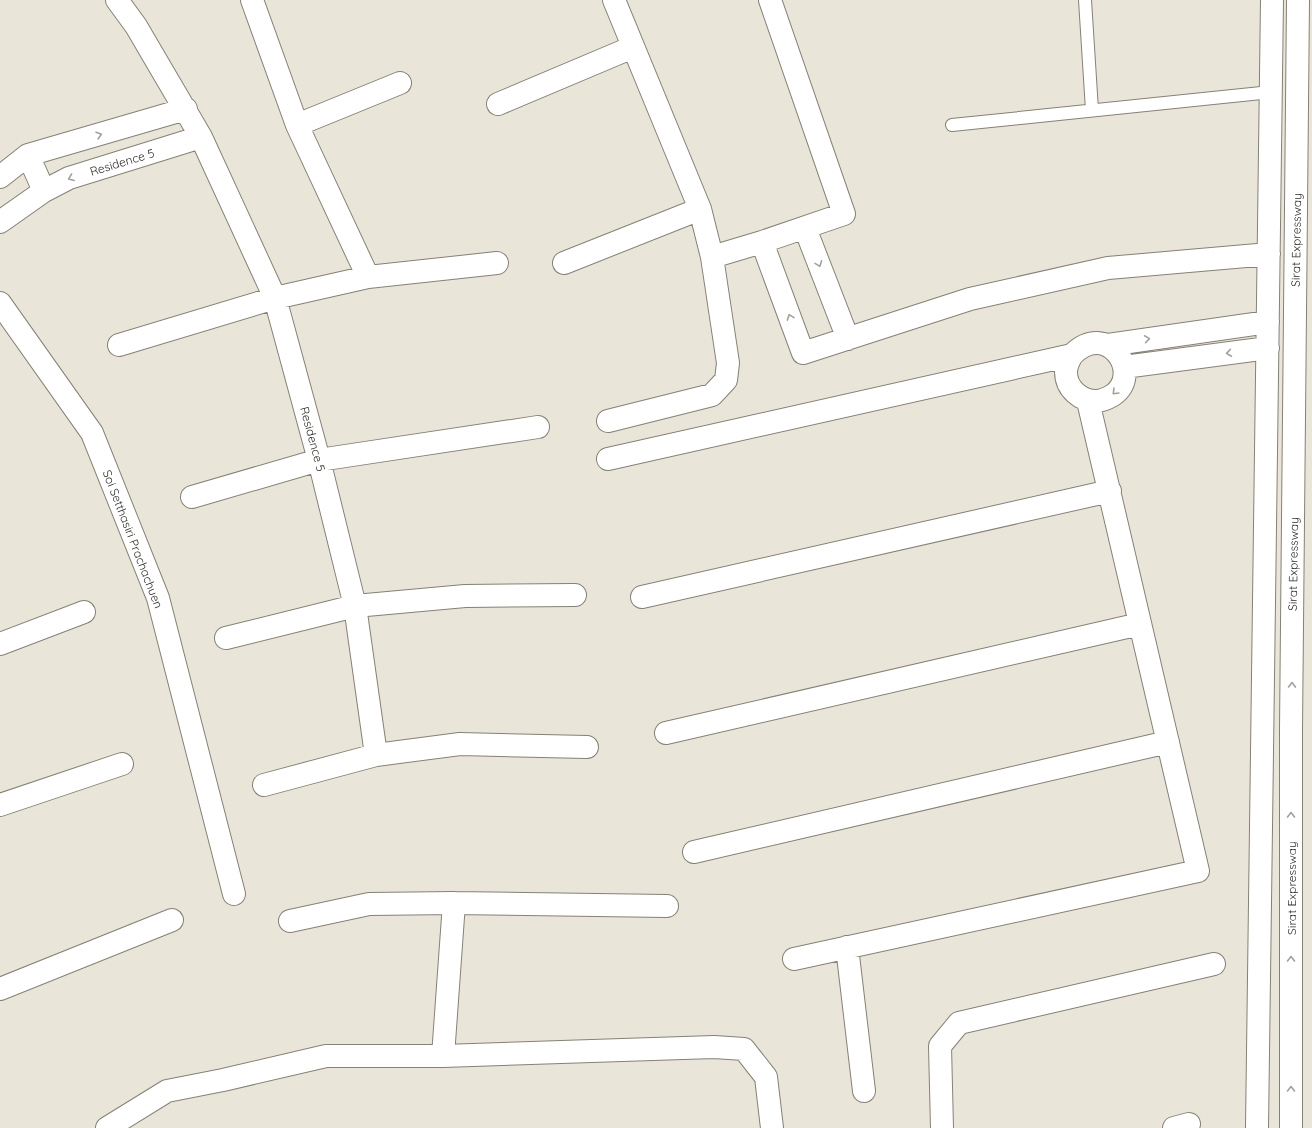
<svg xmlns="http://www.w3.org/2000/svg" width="1312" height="1128" viewBox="0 0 1312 1128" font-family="Quicksand,sans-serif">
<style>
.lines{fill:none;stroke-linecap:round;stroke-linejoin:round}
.service-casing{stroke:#868176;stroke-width:14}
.minor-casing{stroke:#868176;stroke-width:24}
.motorway-casing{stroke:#868176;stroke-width:24}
.service{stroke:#fff;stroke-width:12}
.minor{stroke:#fff;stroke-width:22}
.motorway{stroke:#fff;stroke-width:22}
.oneway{stroke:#a1a09e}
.labels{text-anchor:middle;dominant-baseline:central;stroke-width:3;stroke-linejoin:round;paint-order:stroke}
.street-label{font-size:12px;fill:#2e2c28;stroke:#fff}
</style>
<rect width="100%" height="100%" fill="#eae5d9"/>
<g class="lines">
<g class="service-casing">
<path id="service" d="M1085,0L1092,110
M952,125L1271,92"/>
</g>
<g class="minor-casing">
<path id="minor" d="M117,0L136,26L201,137L275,298L319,460L355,606L376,755
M252,0L297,125L368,277
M498,104L633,47
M297,125L400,83
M28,155L44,191
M0,177L28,155L186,109
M0,222L44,191L69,178L201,137
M805,228L848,339
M762,242L803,353L970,299L1108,268L1269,254
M712,257L762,242L844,214L770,0
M564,263L700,209
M0,303L92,433L158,598L234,894
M119,345L275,298L368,277L497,263
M1108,345L1268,322
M1124,367L1268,348
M608,421L712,395L726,380L728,363L712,257L700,209L614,0
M608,459L1072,355C1107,319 1144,373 1113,395C1108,398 1102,401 1096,401C1081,401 1066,389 1066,372C1066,366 1069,360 1072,355
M192,497L319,460L538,427
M642,597L1110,491
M226,638L355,606L465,596L575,595
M0,644L84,612
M666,733L1140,624
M264,785L376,755L460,744L587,747
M0,805L122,764
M694,852L1168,742
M290,921L369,904L454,903L667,906
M847,947L864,1091
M794,959L1198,871L1088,401
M0,989L172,920
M443,1056L454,903
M107,1128L167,1091L223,1080L326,1056H443L714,1047L744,1049L766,1077L772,1128
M942,1128L940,1046L959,1023L1214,964
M1174,1128L1189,1124
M1257,1128L1272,0"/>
</g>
<g class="motorway-casing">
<path id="motorway" d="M1291,1128V729L1298,0"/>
</g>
<use href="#service" class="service"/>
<use href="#minor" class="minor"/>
<use href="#motorway" class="motorway"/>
</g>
<defs><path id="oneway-chevron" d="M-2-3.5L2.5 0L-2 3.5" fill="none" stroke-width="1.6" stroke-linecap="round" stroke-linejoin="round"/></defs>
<g class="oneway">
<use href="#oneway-chevron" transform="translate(99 135) rotate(-16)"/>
<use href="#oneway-chevron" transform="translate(71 178) rotate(159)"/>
<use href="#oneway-chevron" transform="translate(819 264) rotate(69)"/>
<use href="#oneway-chevron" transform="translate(790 317) rotate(-110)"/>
<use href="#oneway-chevron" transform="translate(1147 339) rotate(-8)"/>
<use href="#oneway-chevron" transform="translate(1229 353) rotate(172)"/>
<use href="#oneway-chevron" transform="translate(1115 392) rotate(135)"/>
<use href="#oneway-chevron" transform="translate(1292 685) rotate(-89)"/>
<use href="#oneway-chevron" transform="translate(1291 815) rotate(-90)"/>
<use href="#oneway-chevron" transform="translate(1291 959) rotate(-90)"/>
<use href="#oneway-chevron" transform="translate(1291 1089) rotate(-90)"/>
</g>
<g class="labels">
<g class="street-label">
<text transform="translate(122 162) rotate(-17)">Residence 5</text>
<text transform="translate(1296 240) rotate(-89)">Sirat Expressway</text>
<text transform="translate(313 439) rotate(75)">Residence 5</text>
<text transform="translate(133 539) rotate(69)">Soi Setthasiri Prachachuen</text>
<text transform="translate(1293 564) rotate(-89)">Sirat Expressway</text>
<text transform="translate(1291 888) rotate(-90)">Sirat Expressway</text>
</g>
</g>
</svg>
